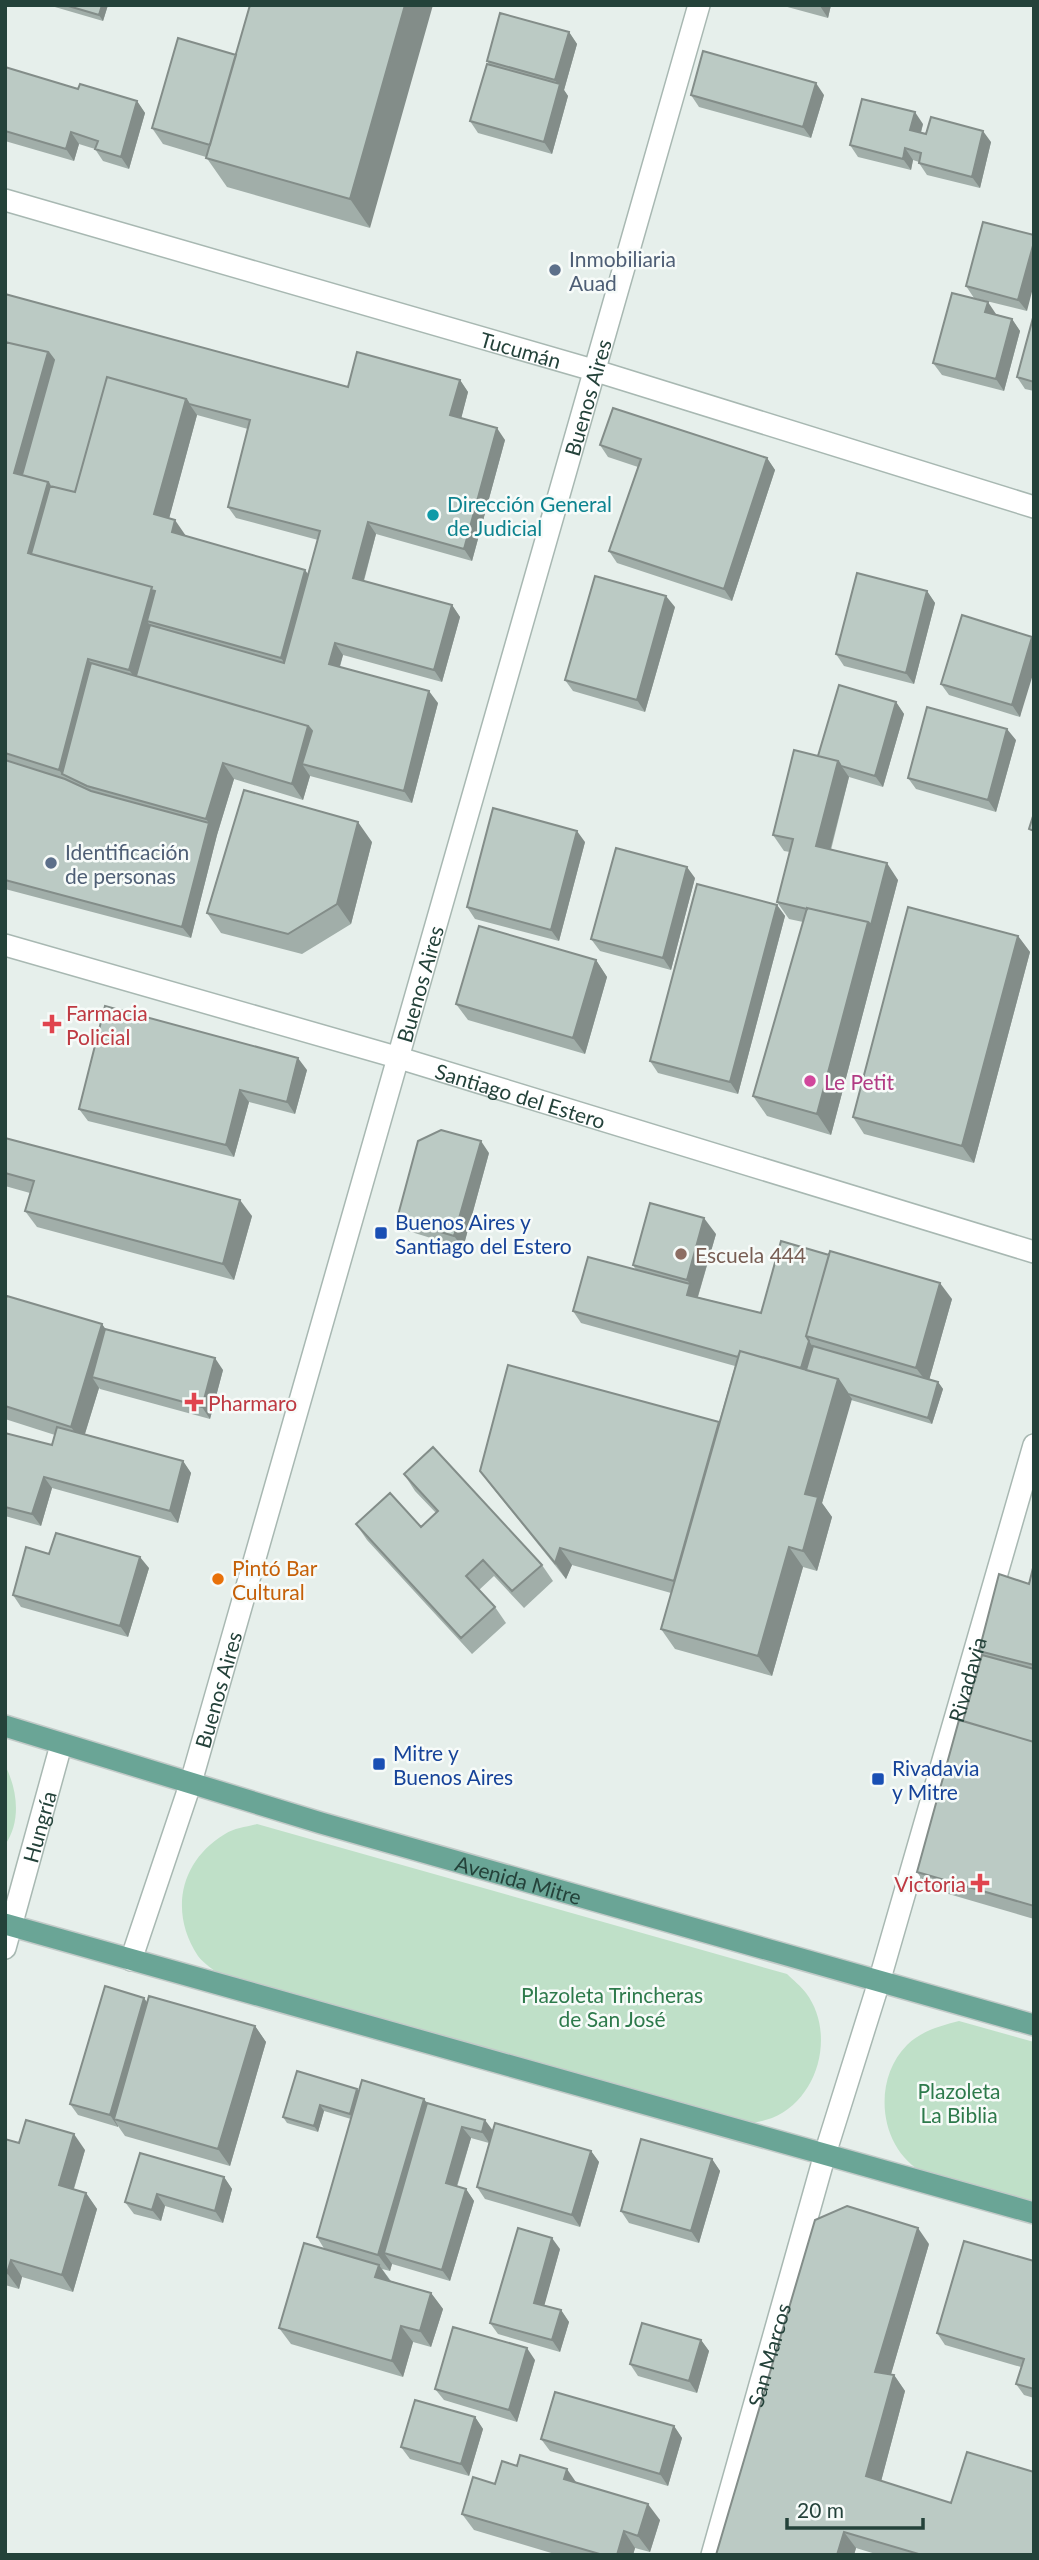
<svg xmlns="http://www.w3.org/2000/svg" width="1039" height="2560" viewBox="0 0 1039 2560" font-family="Lato,sans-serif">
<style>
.green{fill:#bfe0c8}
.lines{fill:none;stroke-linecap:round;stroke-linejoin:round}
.minor-casing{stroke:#a8b8b2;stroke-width:24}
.primary-casing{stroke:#c2cac8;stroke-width:24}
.minor{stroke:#fff;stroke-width:21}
.primary{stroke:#6aa596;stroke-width:21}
.wall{fill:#a1aea9;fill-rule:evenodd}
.shaded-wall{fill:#838d89}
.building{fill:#bbcac4;stroke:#838d89;stroke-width:2}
.service-dot{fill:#5c6f8a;stroke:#f7fbf9;stroke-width:2.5}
.culture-dot{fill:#0f9aa8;stroke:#f7fbf9;stroke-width:2.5}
.health-dot{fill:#e0444e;stroke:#f7fbf9;stroke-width:2.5}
.hotel-dot{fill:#d1479c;stroke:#f7fbf9;stroke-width:2.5}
.transit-dot{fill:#1a4fb4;stroke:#f7fbf9;stroke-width:2.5}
.education-dot{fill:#8d6e63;stroke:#f7fbf9;stroke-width:2.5}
.food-dot{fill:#e8710a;stroke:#f7fbf9;stroke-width:2.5}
.labels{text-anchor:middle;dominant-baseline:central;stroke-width:5;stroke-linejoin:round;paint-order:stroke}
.service-label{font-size:21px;fill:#4e5e75;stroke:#f7fbf9;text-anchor:start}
.street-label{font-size:21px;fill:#24423a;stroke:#f7fbf9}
.culture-label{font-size:21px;fill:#0d838f;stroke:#f7fbf9;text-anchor:start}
.health-label{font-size:21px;fill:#be3a42;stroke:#f7fbf9;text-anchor:start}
.hotel-label{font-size:21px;fill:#b23c85;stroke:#f7fbf9;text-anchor:start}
.transit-label{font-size:21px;fill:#164399;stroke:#f7fbf9;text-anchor:start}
.education-label{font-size:21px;fill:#785e54;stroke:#f7fbf9;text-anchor:start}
.food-label{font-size:21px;fill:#c56008;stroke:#f7fbf9;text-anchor:start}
.park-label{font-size:21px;fill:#2d7a4b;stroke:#f7fbf9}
</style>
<rect width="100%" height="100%" fill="#e6efeb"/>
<path class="green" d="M5,1765C17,1789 22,1820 5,1845Z
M257,1824L787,1974C793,1980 801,1986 806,1993C836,2033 819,2099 772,2118C764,2121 755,2122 746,2125L223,1977C215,1971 204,1964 198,1956C169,1912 180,1861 225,1834C234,1828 246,1827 257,1824Z
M959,2021L1034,2042V2205C1008,2197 982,2190 957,2183C947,2180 935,2179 926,2174C879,2151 871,2081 907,2045C921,2031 940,2026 959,2021Z"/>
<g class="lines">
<g class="minor-casing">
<g id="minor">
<path id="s1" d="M5,200L593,370L1034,507"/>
<path id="s2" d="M5,945L396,1057L1034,1252"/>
<path id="s3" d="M5,1948L61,1745"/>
<path id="s4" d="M131,1960L191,1782L699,5"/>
<path id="s5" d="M712,2555L825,2154L879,1982L1034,1445"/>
</g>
</g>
<g class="primary-casing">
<g id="primary">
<path id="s6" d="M5,1726L321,1823L1034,2025"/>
<path d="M5,1924L1034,2213"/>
</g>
</g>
<use href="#minor" class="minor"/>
<use href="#primary" class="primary"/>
</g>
<path class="wall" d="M48,5H108L103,21Z
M250,5L370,228L227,187L206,157L163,144L152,128L236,55Z
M780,5H831L828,18Z
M569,32L577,44L564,90L568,96L552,154L478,133L470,121L489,64L487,61Z
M5,67L78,89L137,101L145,113L129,169L103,161L95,149L79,144L74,161L5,141Z
M691,95H824L811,138L699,107Z
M923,124L921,133L991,142L980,188L927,175L919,163V162L913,160L911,170L858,157L850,145Z
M983,222L1027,311L974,298L966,286Z
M5,294L348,387L460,380L468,392L461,418L505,440L472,561L376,534L364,581L452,605L460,617L442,682L343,655L340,667L438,703L412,803L310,776L303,800L234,779L217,835L191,938L5,889ZM197,415L248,429L228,507L236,518L318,540L308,574L186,536L169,518Z
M996,314L1012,319L1020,331L1004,391L942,375L933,363Z
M1034,314V391L1025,389L1017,377Z
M600,445L767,458L775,470L732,601L617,563L609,551L638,467L608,457Z
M927,591L935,603L914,684L844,666L836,654Z
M675,607L645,712L573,691L565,680Z
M1034,638L1020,717L949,695L941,684Z
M896,702L904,714L883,787L849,777L831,850L898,880L831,1135L767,1116L753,1096L803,922L789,919L777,902L790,852L784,851L773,835L818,756Z
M1016,740L996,812L916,789L908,778Z
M372,842L351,924L302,954L221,933L207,913Z
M585,842L559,941L475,919L467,907Z
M695,878L671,970L600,951L591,939Z
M777,905L785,916L738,1094L658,1073L650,1061Z
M1018,936L1030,952L974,1163L864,1134L853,1117Z
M596,960L607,977L585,1054L468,1020L456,1004Z
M307,1070L295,1114L249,1102L234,1157L88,1121L79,1109Z
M5,1138L252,1216L234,1280L37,1227L25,1211L30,1193L5,1186Z
M489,1153L463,1248L405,1230L397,1219Z
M716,1234L698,1297L761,1313L952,1299L929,1380L938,1382L943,1389L932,1424L851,1400L822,1503L832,1517L817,1571L803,1567L772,1676L675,1649L661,1629L671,1593L572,1565L566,1579L492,1487L480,1471L719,1422L735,1366L581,1323L573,1311L636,1270L633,1265Z
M5,1300L102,1324L105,1329L223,1370L210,1419L100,1389L99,1388L85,1434L183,1461L191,1473L178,1523L52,1488L41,1526L5,1516V1433L52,1445L55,1435L5,1419Z
M404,1474L542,1565L553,1581L524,1608L494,1576L479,1590L495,1607L506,1623L472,1654L367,1540L356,1524L421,1527L436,1513L415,1491Z
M49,1554L149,1568L128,1637L21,1607L13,1595Z
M1034,1564V1919L928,1888L917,1872L963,1721L982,1655L979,1651L1029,1584Z
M147,2002L255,2026L266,2042L230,2166L125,2136L118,2126V2127L78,2115L70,2104Z
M359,2091L424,2099L427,2103L493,2131L591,2151L599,2162L580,2227L485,2199L477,2187L489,2143L471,2138L457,2187L466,2189L474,2201L450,2281L392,2264L390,2271L382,2269L391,2281L431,2293L443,2309L431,2347L413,2342L403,2377L291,2344L279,2328L325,2250L317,2237L351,2119L324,2111L318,2132L287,2123L283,2117Z
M5,2139L19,2143L85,2150L74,2189L86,2193L97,2209L73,2292L22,2277L19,2289L5,2285Z
M712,2159L720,2171L699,2243L629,2223L621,2211Z
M224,2177L232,2189L223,2223L165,2206L161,2221L134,2214L125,2202Z
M929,2244L891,2374L894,2375L905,2391L881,2481L1034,2555H879L856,2548L854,2555H716Z
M560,2249L544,2305L561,2310L569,2322L560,2352L498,2334L490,2323Z
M1034,2261V2398L1024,2395L1016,2384L1021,2367L945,2345L937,2333Z
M701,2340L709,2351L697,2393L638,2376L630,2364Z
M535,2360L517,2422L444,2400L435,2389Z
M475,2417L483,2429L469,2476L410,2459L401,2447Z
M674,2426L682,2438L668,2486L550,2451L541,2439Z
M577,2483L660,2520L650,2552L635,2548L633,2555H558L474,2530L462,2514L495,2484Z"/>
<path class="shaded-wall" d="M102,5H108L103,21L99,15Z
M405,5H433L370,228L350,199Z
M820,5H831L828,18L820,6Z
M569,32L577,44L564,90L568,96L552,154L544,142L559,86L555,80Z
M816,83L824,95L811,138L803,127Z
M137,101L145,113L129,169L121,157Z
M915,112L923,124L918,142L910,130Z
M983,131L991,142L980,188L972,177Z
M71,132L79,144L74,161L66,149Z
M905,148L913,160L911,170L903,159Z
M1034,242V284L1027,311L1018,300Z
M988,302L996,314L993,324L985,312Z
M1012,319L1020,331L1004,391L996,379Z
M48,352L62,372L20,482L14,473Z
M460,380L468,392L459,427L450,415Z
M186,399L197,415L166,530L154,514Z
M497,428L505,440L472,561L464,549Z
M767,458L775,470L732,601L724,589Z
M48,482L62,502L30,557L28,553Z
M175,520L186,536L172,532Z
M368,522L376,534L361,590L353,578Z
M305,570L317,586L292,674L281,658Z
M152,587L166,607L147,621L158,637L135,678L129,670Z
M927,591L935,603L914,684L906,673Z
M666,596L675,607L645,712L637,700Z
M452,605L460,617L442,682L434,670Z
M1032,637L1034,638V671L1020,717L1012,705Z
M335,643L343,655L337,675L329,664Z
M88,659L103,679L62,774L59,770Z
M429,691L438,703L412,803L404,791Z
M896,702L904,714L883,787L875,776Z
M308,726L320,743L302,764L310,776L303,800L292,784Z
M1007,729L1016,740L996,812L988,800Z
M838,761L849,777L827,862L816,846Z
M223,763L234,779L217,835L191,938L182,927L209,823L206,819Z
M358,822L372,842L351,924L337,904Z
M577,831L585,842L559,941L551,930Z
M887,863L898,880L831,1135L817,1114L868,922Z
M687,867L695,878L671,970L663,958Z
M777,905L785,916L738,1094L730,1082Z
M1018,936L1030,952L974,1163L962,1146Z
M596,960L607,977L585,1054L573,1038Z
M298,1058L307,1070L295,1114L287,1102Z
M240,1090L249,1102L234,1157L226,1145Z
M481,1141L489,1153L463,1248L454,1236Z
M240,1200L252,1216L234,1280L223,1264Z
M704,1218L716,1234L695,1306L687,1295L690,1284L687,1280Z
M940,1283L952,1299L928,1384L916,1368Z
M102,1324L113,1340L92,1377L99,1388L82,1443L71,1427Z
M809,1341L817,1353L809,1382L799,1375Z
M215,1358L223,1370L210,1419L202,1407Z
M838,1379L852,1399L822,1503L832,1517L817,1571L803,1551L805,1494Z
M938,1382L943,1389L932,1424L928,1418Z
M183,1461L191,1473L178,1523L170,1511Z
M44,1477L52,1488L41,1526L32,1514Z
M789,1547L803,1567L772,1676L758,1656Z
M560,1548L572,1565L566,1579L555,1563Z
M140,1557L149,1568L128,1637L120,1626Z
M144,1998L152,2009L114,2119L118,2126V2127L110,2115Z
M255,2026L266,2042L230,2166L218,2149Z
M357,2089L361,2095L354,2120L350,2114Z
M424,2099L435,2115L384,2253L392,2264L390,2271L378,2255Z
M320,2105L324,2111L318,2132L314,2126Z
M485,2120L494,2132L490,2144L482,2132Z
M462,2127L471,2138L454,2195L446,2183Z
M74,2134L85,2150L70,2201L59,2185Z
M591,2151L599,2162L580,2227L572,2215Z
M712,2159L720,2171L699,2243L691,2231Z
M224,2177L232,2189L223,2223L215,2211Z
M466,2189L474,2201L450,2281L442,2270Z
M86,2193L97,2209L73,2292L62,2275Z
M157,2194L165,2206L161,2221L152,2210Z
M918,2228L929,2244L887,2388L875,2372Z
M552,2238L560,2249L542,2314L534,2303Z
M11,2260L22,2277L19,2289L7,2273Z
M379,2265L391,2282L375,2277Z
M431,2293L443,2309L431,2347L420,2331Z
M561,2310L569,2322L560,2352L552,2340Z
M401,2326L413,2342L403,2377L392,2361Z
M701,2340L709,2351L697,2393L689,2381Z
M527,2348L535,2360L517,2422L509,2410Z
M894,2375L905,2391L878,2493L866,2476Z
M475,2417L483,2429L469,2476L461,2464Z
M674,2426L682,2438L668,2486L660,2474Z
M567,2469L578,2485L564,2479Z
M648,2504L660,2520L650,2552L638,2536Z
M624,2531L635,2548L633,2555H617Z
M844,2532L856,2548L854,2555H837Z"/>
<path class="building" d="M65,5H102L99,15Z
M250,5H405L350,199L206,158Z
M500,13L569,32L555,80L487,61Z
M178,38L236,55L210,145L152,128Z
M703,51L816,83L803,127L691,95Z
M487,64L560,84L544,142L470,121Z
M5,67L78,89L80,84L137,101L121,157L95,149L98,141L71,132L66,149L5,131Z
M862,99L915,112L910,130L926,134L931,117L983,131L972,177L919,163L921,153L905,148L903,159L850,145Z
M983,222L1034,235V242L1018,300L966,286Z
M952,293L988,302L985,312L1012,319L996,379L933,363Z
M5,294L348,387L357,352L460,380L450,415L497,428L464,549L368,522L353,578L452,605L434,670L335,643L329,664L429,691L404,791L302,764L312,731L308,726L136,676L150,625L284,663L320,531L228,507L250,420L189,404L186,399L107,377L75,492L50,486L48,482L22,475L54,360L48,352L5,342Z
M1034,314V382L1017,377Z
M5,342L48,352L14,473L48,482L28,553L152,587L129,670L88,659L59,770L5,753Z
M107,377L186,399L154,514L175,520L172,532L305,570L281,658L147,621L155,591L151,590L152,587L31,554L50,486L75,492Z
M613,408L767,458L724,589L609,551L641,459L600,445Z
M857,573L927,591L906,673L836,654Z
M595,576L666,596L637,700L565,680Z
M962,615L1032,637L1012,705L941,684Z
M91,663L308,726L292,784L223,763L206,819L87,786L62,774Z
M839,685L896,702L875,776L841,766L838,761L818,756Z
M927,707L1007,729L988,800L908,778Z
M794,750L838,761L816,846L887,863L871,925L868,922L807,908V909L777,902L793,839L773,835Z
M5,760L65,779L91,791L209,823L182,927L5,880Z
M244,790L358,822L337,904L288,934L207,913Z
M493,808L577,831L551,930L467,907Z
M1034,813V831L1029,829Z
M616,848L687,867L663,958L591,939Z
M697,884L777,905L730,1082L650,1061Z
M908,907L1018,936L962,1146L853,1117Z
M807,908L868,922L817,1114L753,1096Z
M479,926L596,960L573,1038L456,1004Z
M105,1006L298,1058L287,1102L240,1090L226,1145L79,1109Z
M441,1130L481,1141L454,1236L397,1219L418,1141Z
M5,1138L240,1200L223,1264L25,1211L34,1181L5,1173Z
M650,1203L704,1218L687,1280L633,1265Z
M781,1241L829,1255L806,1336L809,1341L801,1368L740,1351L738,1357L573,1311L588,1257L690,1284L687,1295L761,1313Z
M830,1251L940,1283L916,1368L806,1336Z
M7,1296L102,1324L71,1427L5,1406V1300Z
M105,1329L215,1358L202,1407L92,1377Z
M813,1346L938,1382L928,1418L848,1394L838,1379L806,1370Z
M740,1351L838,1379L805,1494L818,1497L803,1551L789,1547L758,1656L661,1629Z
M508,1365L719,1422L674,1581L560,1548L555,1563L480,1471Z
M57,1427L183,1461L170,1511L44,1477L32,1514L5,1507V1433L52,1445Z
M433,1447L542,1565L512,1591L483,1560L466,1576L495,1607L461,1638L356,1524L390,1493L421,1527L438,1511L404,1474Z
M56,1533L140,1557L120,1626L13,1595L26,1547L49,1554Z
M1034,1564V1665L979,1651L999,1574L1029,1584Z
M982,1655L1034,1669V1742L963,1721Z
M959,1720L1034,1742V1906L917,1872Z
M105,1986L144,1998L110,2115L70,2104Z
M149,1996L255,2026L218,2149L114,2119Z
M297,2071L357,2089L350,2114L320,2105L314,2126L283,2117Z
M362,2080L424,2099L378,2255L317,2237Z
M427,2103L485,2120L482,2132L462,2127L446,2183L466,2189L442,2270L384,2253Z
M26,2120L74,2134L59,2185L86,2193L62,2275L11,2260L7,2273L5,2272V2139L19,2143Z
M495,2123L591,2151L572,2215L477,2187Z
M641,2139L712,2159L691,2231L621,2211Z
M140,2153L224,2177L215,2211L157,2194L152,2210L125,2202Z
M847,2206L918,2228L875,2372L894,2375L866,2476L951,2503L967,2452L1034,2472V2555H922L844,2532L837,2555H716L815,2220Z
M518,2228L552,2238L534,2303L561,2310L552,2340L490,2323Z
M964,2241L1034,2261V2389L1016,2384L1024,2359L937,2333Z
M304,2243L379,2265L375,2277L431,2293L420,2331L401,2326L392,2361L279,2328Z
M642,2323L701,2340L689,2381L630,2364Z
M453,2327L527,2348L509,2410L435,2389Z
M555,2392L674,2426L660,2474L541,2439Z
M415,2400L475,2417L461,2464L401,2447Z
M520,2455L567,2469L564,2479L648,2504L638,2536L624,2531L617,2555H603L462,2514L473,2477L495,2484L502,2461L517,2466Z"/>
<g class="service-dot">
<circle cx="555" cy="270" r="7"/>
<circle cx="51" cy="863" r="7"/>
</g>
<circle class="culture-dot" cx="433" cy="515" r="7"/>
<g class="health-dot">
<path d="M48.5 1013.5h7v7h7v7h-7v7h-7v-7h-7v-7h7z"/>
<path d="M190.5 1391.5h7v7h7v7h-7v7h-7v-7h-7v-7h7z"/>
<path d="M976.5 1872.5h7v7h7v7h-7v7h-7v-7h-7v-7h7z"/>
</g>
<circle class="hotel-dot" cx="810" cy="1081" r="7"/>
<g class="transit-dot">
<rect x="374" y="1226" width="14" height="14" rx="3.5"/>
<rect x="372" y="1757" width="14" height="14" rx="3.5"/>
<rect x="871" y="1772" width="14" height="14" rx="3.5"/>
</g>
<circle class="education-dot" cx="681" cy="1254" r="7"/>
<circle class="food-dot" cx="218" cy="1579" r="7"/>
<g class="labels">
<g class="service-label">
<text x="569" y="258">Inmobiliaria<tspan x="569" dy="24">Auad</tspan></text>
<text x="65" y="851">Identificación<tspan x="65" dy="24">de personas</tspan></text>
</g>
<g class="street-label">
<text stroke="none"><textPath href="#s1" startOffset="537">Tucumán</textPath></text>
<text stroke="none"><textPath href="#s4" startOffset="1628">Buenos Aires</textPath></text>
<text stroke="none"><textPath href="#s4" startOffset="1018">Buenos Aires</textPath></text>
<text stroke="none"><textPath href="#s2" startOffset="537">Santiago del Estero</textPath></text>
<text stroke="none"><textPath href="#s5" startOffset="912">Rivadavia</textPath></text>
<text stroke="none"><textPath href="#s4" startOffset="284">Buenos Aires</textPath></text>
<text stroke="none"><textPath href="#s3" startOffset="126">Hungría</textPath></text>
<text stroke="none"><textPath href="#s6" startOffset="536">Avenida Mitre</textPath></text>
<text stroke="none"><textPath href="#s5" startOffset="208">San Marcos</textPath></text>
</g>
<g class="culture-label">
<text x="447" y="503">Dirección General<tspan x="447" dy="24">de Judicial</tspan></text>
</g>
<g class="health-label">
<text x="66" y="1012">Farmacia<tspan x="66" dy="24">Policial</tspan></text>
<text x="208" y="1402">Pharmaro</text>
<text x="966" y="1883" text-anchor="end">Victoria</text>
</g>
<g class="hotel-label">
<text x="824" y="1081">Le Petit</text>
</g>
<g class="transit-label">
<text x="395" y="1221">Buenos Aires y<tspan x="395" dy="24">Santiago del Estero</tspan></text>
<text x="393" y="1752">Mitre y<tspan x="393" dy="24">Buenos Aires</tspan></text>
<text x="892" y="1767">Rivadavia<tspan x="892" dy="24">y Mitre</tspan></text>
</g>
<g class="education-label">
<text x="695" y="1254">Escuela 444</text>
</g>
<g class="food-label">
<text x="232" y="1567">Pintó Bar<tspan x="232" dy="24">Cultural</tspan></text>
</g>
<g class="park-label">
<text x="612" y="1994">Plazoleta Trincheras<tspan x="612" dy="24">de San José</tspan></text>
<text x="959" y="2090">Plazoleta<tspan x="959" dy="24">La Biblia</tspan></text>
</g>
</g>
<rect width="1039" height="2560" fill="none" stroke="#24423a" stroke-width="14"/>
<path d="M787 2518v10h136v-10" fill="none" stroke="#24423a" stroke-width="3.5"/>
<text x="797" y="2518" font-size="21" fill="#24423a" stroke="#f7fbf9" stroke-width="5" paint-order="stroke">20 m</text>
</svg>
